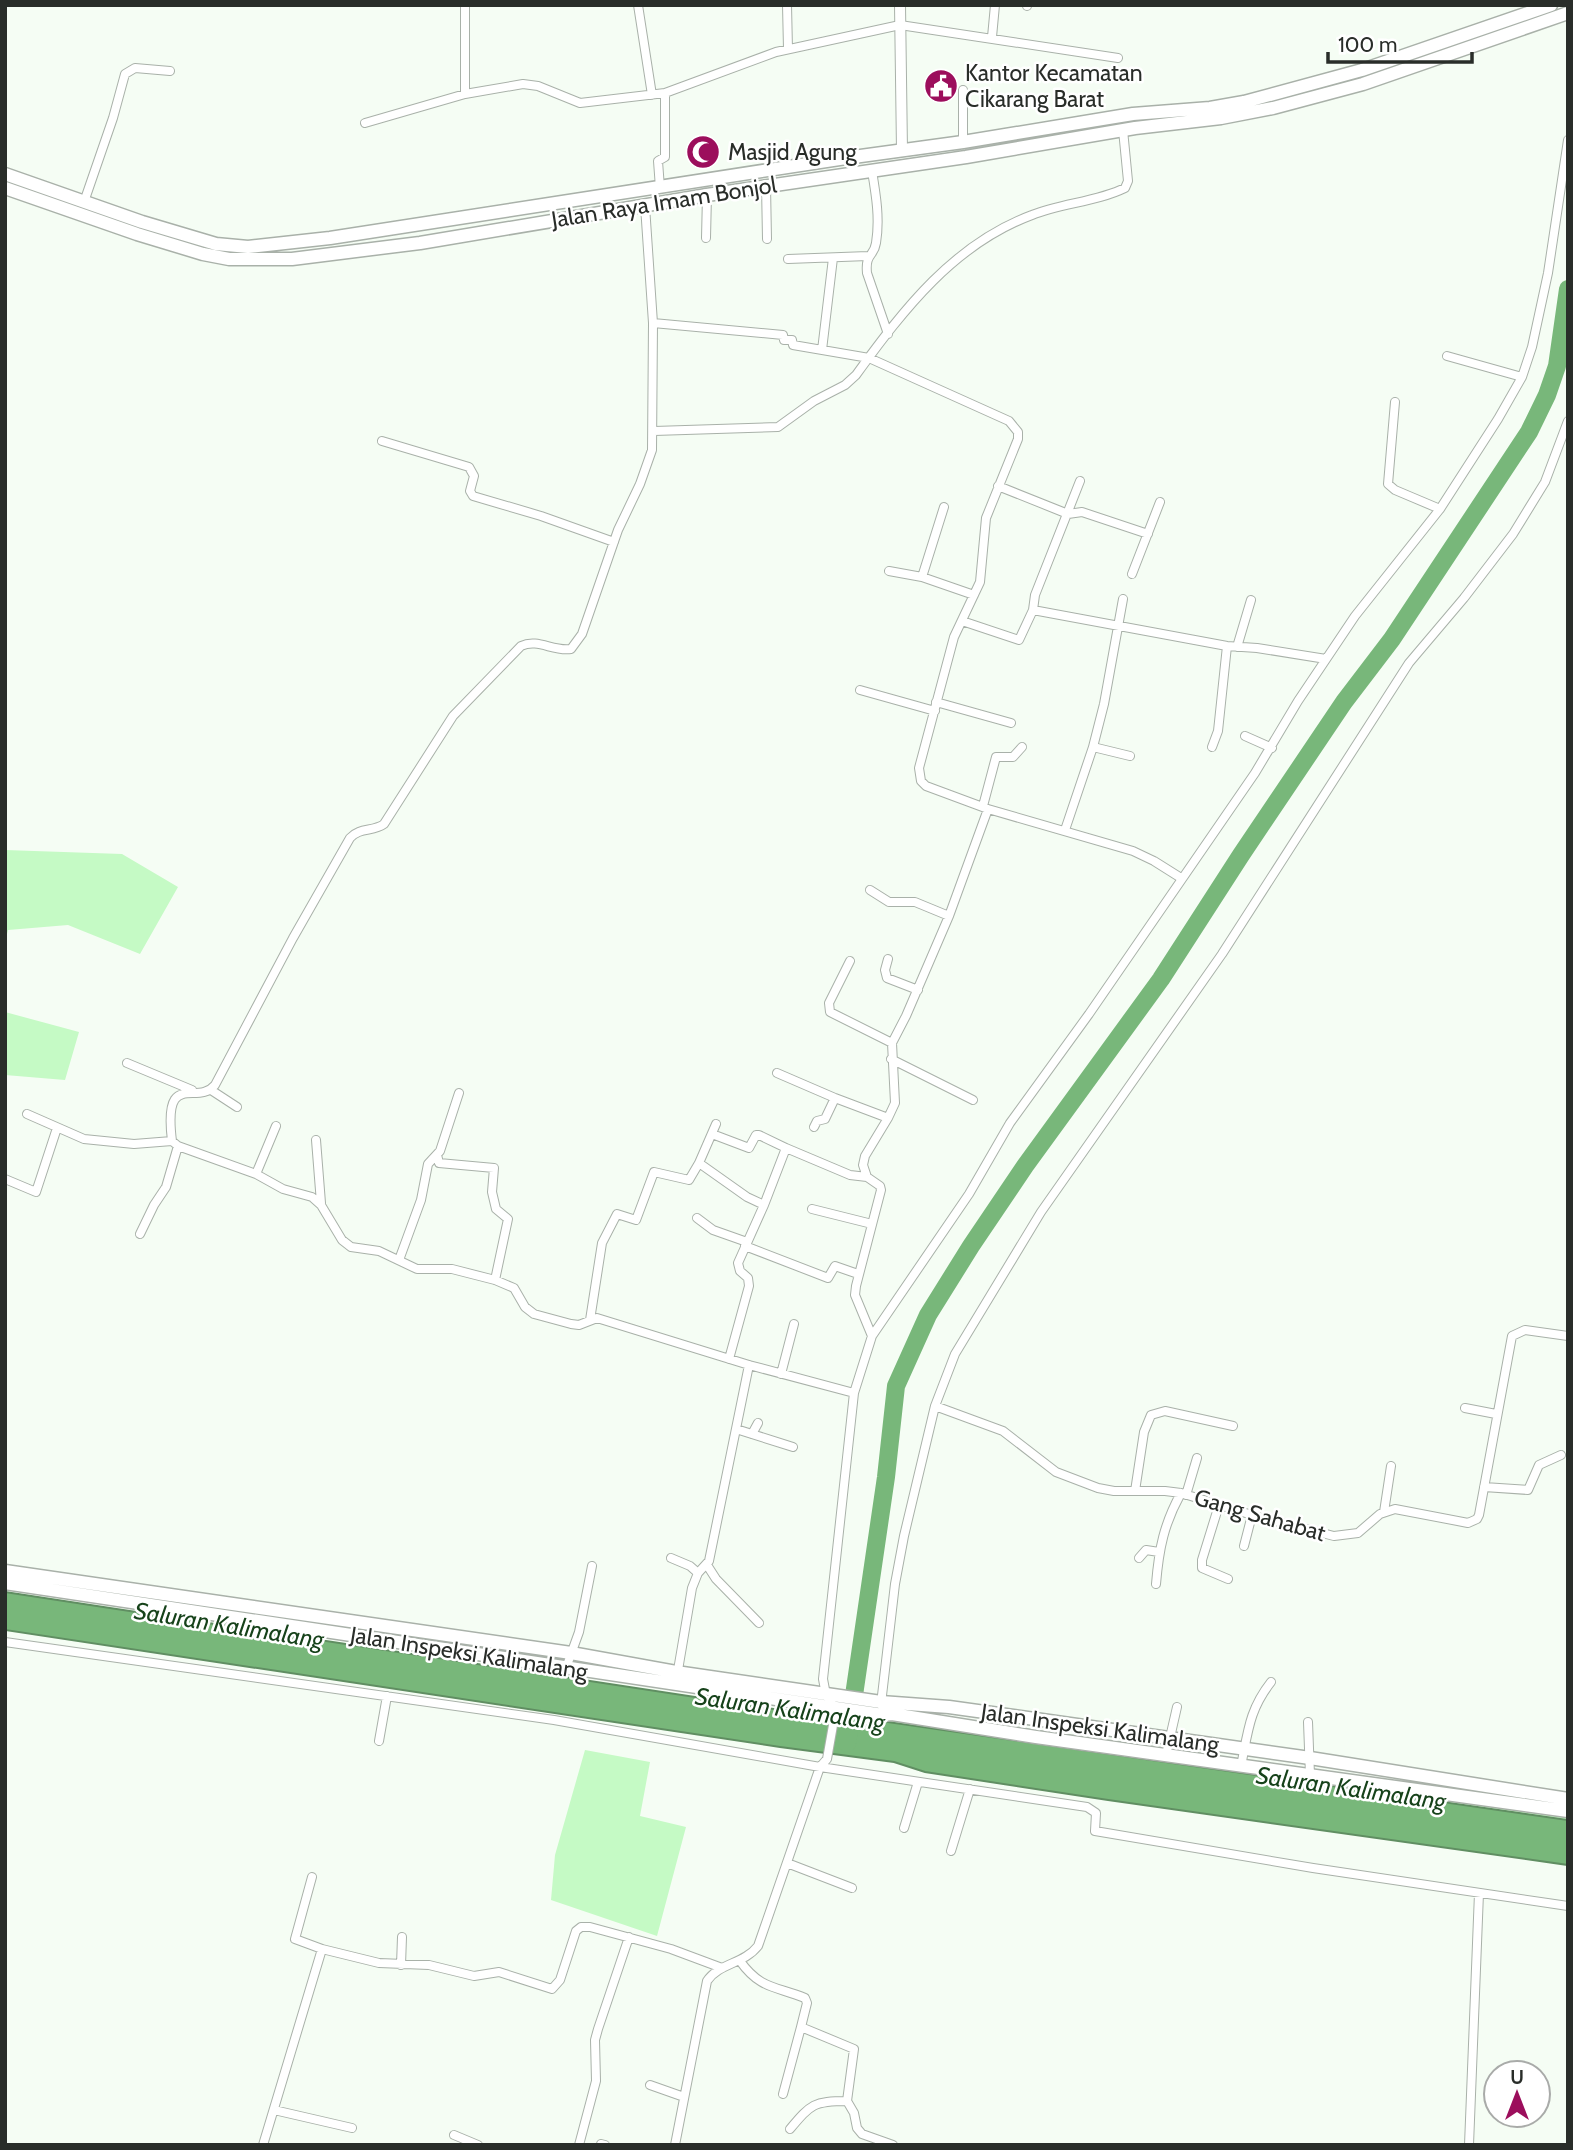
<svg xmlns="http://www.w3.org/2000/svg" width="1573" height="2150" viewBox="0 0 1573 2150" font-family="Cabin,sans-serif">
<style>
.green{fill:#c5fac5}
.water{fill:#78b77a;stroke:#608e62;stroke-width:2}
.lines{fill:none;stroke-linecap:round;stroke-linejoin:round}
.river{stroke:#78b77a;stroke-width:18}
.minor-casing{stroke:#a9b1a9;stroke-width:10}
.tertiary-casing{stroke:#a9b1a9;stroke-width:12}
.primary-casing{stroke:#a9b1a9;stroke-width:15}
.trunk-casing{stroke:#a9b1a9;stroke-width:15}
.minor{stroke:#fff;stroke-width:8}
.tertiary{stroke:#fff;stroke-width:10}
.primary{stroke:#fff;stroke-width:12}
.trunk{stroke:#fff;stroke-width:12}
.labels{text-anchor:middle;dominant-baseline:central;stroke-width:5;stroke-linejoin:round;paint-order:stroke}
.poi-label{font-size:23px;fill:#292d29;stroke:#fff;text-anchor:start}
.street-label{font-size:23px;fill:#292d29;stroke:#fff}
.water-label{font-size:24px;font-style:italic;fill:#16421a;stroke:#fff}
</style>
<rect width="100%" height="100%" fill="#f5fdf4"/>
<path class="green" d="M5,850L122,854L178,887L140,954L68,925L8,930L5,942Z
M5,1012L79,1032L65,1080L5,1075Z
M883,1715L1479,1798L1480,1786L1568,1799V1820L881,1721Z
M585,1750L650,1762L640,1816L686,1827L657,1936L551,1900L555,1855Z"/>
<path class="water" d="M5,1592L780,1710L816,1711L830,1721L860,1727L881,1721L1568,1820V1865L1108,1800L925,1772L894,1762L780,1747L5,1630Z"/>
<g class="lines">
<path class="river" d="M847,1743L886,1477L896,1386L928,1315L971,1246L1025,1166L1161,979L1241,855L1344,702L1392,639L1529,432L1547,395L1557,366L1568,289"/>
<g class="minor-casing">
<path id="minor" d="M638,5L652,95
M787,5L788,49
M1027,5V6
M992,37L995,5
M465,94V5
M365,123L465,94L523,84L538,86L580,103L665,93L776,52L900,25L1118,58
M963,142V90
M872,171C876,195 880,219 876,243C874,257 865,253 867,273L888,334
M766,186L767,239
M660,188L658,161L665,157V93
M84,202L113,118L125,74L135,68L170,71
M645,206L653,323L652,450L640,484L618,530L582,634L571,649C553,652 538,638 521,646L453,716L384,824C373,832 360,827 350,838L293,938L215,1085C197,1107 163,1068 172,1141L178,1146L256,1174L283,1189L312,1197L321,1205L342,1240L351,1247L379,1251L417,1269H452L495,1280L514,1288L525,1307L534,1314L571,1324L579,1325L597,1318L749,1365L854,1393
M706,238L707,195
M788,259L868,256
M653,323L783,335L784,340H792L793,345L869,358L1009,421L1018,432V439L986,518L980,582L954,637L919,768L921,781L926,786L988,809L1133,851L1154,861L1181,878
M822,350L833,258
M1447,356L1522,377
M1395,402L1388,484L1395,490L1440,509
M654,431L778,427L814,401L845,385L856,375C904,309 954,244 1032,215C1062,203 1096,202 1125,188L1128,181L1123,130
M382,441L469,467L474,476L470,491L473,496L541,516L614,542
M1080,481L1035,595L1033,610L1227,646L1257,648L1326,659
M998,486L1068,514L1082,512L1148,534
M889,571L922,577L974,595
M1132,574L1160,502
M922,577L944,507
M962,621L1019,640L1033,610
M1237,647L1251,600
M860,690L935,711
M936,702L1011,723
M1245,736L1272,748
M1093,747L1130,756
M1212,747L1218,731L1227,646
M983,806L996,757H1013L1022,747
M1065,830L1093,747L1104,704L1123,599
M870,890L889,902H915L949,916
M888,959L885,970L887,978L918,990
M850,961L829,1003L830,1012L892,1043
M891,1059L973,1100
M127,1063L192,1090
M777,1073L835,1098L888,1118
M211,1090L237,1107
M27,1114L84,1139L134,1144L172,1141
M716,1124L699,1163L747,1197L764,1205
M814,1127L817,1121L825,1119L835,1098
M712,1134L749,1148L756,1135H759L786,1148
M316,1140L321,1203
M437,1155L439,1163L494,1168L492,1192L496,1209L508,1219L495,1280
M256,1174L276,1126
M5,1179L36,1192L57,1128
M812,1209L872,1224
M697,1218L713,1230L747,1242
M140,1234L154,1205L166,1187L178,1146
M745,1246L828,1278L835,1266L858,1274
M399,1260L421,1200L428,1164L440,1151L459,1093
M590,1320L602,1243L617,1214L636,1220L654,1172L689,1180L699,1163
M872,1336L855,1295L856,1286L881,1190L880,1186L867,1177L863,1165L865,1156L888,1118L895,1103L892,1043L906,1016L949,916L988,809
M729,1359L749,1286L748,1278L740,1271L738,1263L764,1205L786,1148L850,1175L867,1177
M781,1374L794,1324
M935,1406L1003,1431L1056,1472L1098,1488L1114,1491H1165L1181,1493L1252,1515L1334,1536L1358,1533L1380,1514L1395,1509L1468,1523L1477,1519L1479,1515L1512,1336L1525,1330L1568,1336
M1465,1408L1496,1414
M736,1429L793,1447
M752,1434L758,1423
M1484,1487L1528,1490L1539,1465L1561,1455
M1135,1491L1144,1432L1151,1415L1165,1411L1233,1426
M1186,1495L1197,1458
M1219,1505L1202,1560V1568L1228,1579
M1384,1512L1391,1466
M1244,1546L1252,1515
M671,1558L690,1566L698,1573
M1139,1558L1146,1550L1159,1552
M707,1565L716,1579L759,1623
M1156,1584C1159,1548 1164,1524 1181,1493
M5,1642L554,1720L820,1767L1087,1807L1096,1813L1095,1831L1313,1868L1568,1906
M566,1668L579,1632L592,1566
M677,1676L692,1588L698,1573L709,1561L749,1365
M881,1704L895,1584L904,1536L935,1406L955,1354L1041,1212L1222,954L1409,663L1464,598L1513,534L1545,482L1568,421
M1308,1722L1310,1775
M379,1741L387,1696
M1166,1755L1177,1707
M1241,1766C1248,1732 1249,1710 1271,1682
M904,1828L918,1782
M951,1851L970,1789
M787,1863L852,1888
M312,1877L295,1939L322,1949
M740,1961C760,1989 775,1986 805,1998L807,2003L801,2027L854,2049L847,2101L854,2113L857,2128L862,2134L893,2145
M401,1965L402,1937
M650,2085L684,2097
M783,2094L801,2027
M274,2110L352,2128
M790,2129C811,2104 814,2101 847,2101
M454,2135L478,2145
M601,2144L605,2145
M263,2145L322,1949L379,1963L429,1965L474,1976L499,1972L552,1989L560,1980L576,1931L581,1927H590L671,1949L722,1968
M579,2145L596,2081L595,2040L598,2029L629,1937
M675,2145L707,1981C719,1963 744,1964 758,1946L820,1767L827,1759L835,1714V1708L826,1695L823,1679L854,1393L872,1336L969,1194L1010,1123L1089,1014L1255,773L1298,701L1355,616L1440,509L1498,419L1522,377L1532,347L1548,273L1568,140
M1469,2145L1479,1893"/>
</g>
<g class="tertiary-casing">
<path id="tertiary" d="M900,5L902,151"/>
</g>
<g class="primary-casing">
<path id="primary" d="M5,1571L571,1653L676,1672L881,1702L892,1714
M5,1583L883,1715L892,1714L1036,1737L1568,1811
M881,1702L949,1707L1042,1720L1310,1758L1568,1799"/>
</g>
<g class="trunk-casing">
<path id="trunk" d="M5,174L142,222L216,244L248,247L330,238L846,158L963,142L1133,114L1210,108L1244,102L1362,70L1551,5
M5,188L137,234L203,254L229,259H292L420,243L707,195L966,157L1135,128L1221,118L1273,108L1363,84L1568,13"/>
</g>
<use href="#minor" class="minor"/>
<use href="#tertiary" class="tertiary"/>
<use href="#primary" class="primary"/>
<use href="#trunk" class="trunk"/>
</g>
<defs>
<g id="civic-disc" transform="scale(1.75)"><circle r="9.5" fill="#9c0e5c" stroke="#fff"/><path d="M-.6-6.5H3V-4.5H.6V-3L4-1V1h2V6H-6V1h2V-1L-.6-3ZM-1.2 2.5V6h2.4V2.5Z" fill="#fff"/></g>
<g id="mosque-disc" transform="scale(1.75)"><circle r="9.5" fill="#9c0e5c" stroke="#fff"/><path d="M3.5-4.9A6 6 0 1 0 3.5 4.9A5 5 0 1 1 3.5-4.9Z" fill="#fff"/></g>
</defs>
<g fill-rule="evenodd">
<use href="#civic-disc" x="941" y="86"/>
<use href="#mosque-disc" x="703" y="152"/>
</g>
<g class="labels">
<g class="poi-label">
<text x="965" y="73">Kantor Kecamatan<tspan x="965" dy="26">Cikarang Barat</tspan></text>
<text x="728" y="152">Masjid Agung</text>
</g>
<g class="street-label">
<text transform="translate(664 202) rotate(-9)">Jalan Raya Imam Bonjol</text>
<text transform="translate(1260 1515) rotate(16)">Gang Sahabat</text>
<text transform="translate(469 1653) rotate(9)">Jalan Inspeksi Kalimalang</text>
<text transform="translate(1100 1728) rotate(8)">Jalan Inspeksi Kalimalang</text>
</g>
<g class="water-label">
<text transform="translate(229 1625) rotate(9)">Saluran Kalimalang</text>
<text transform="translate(790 1709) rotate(8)">Saluran Kalimalang</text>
<text transform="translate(1351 1788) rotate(8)">Saluran Kalimalang</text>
</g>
</g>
<rect width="1573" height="2150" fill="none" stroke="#292d29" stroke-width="14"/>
<g transform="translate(1517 2094)"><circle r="33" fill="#ffffff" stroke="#a9aba9" stroke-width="2"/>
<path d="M0-5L12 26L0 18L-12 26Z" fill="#9c0e5c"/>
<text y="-10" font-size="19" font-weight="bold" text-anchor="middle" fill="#292d29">U</text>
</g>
<path d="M1328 52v10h144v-10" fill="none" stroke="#292d29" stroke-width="3.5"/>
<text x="1338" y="52" font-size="21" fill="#292d29" stroke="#ffffff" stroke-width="5" paint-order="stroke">100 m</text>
</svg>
